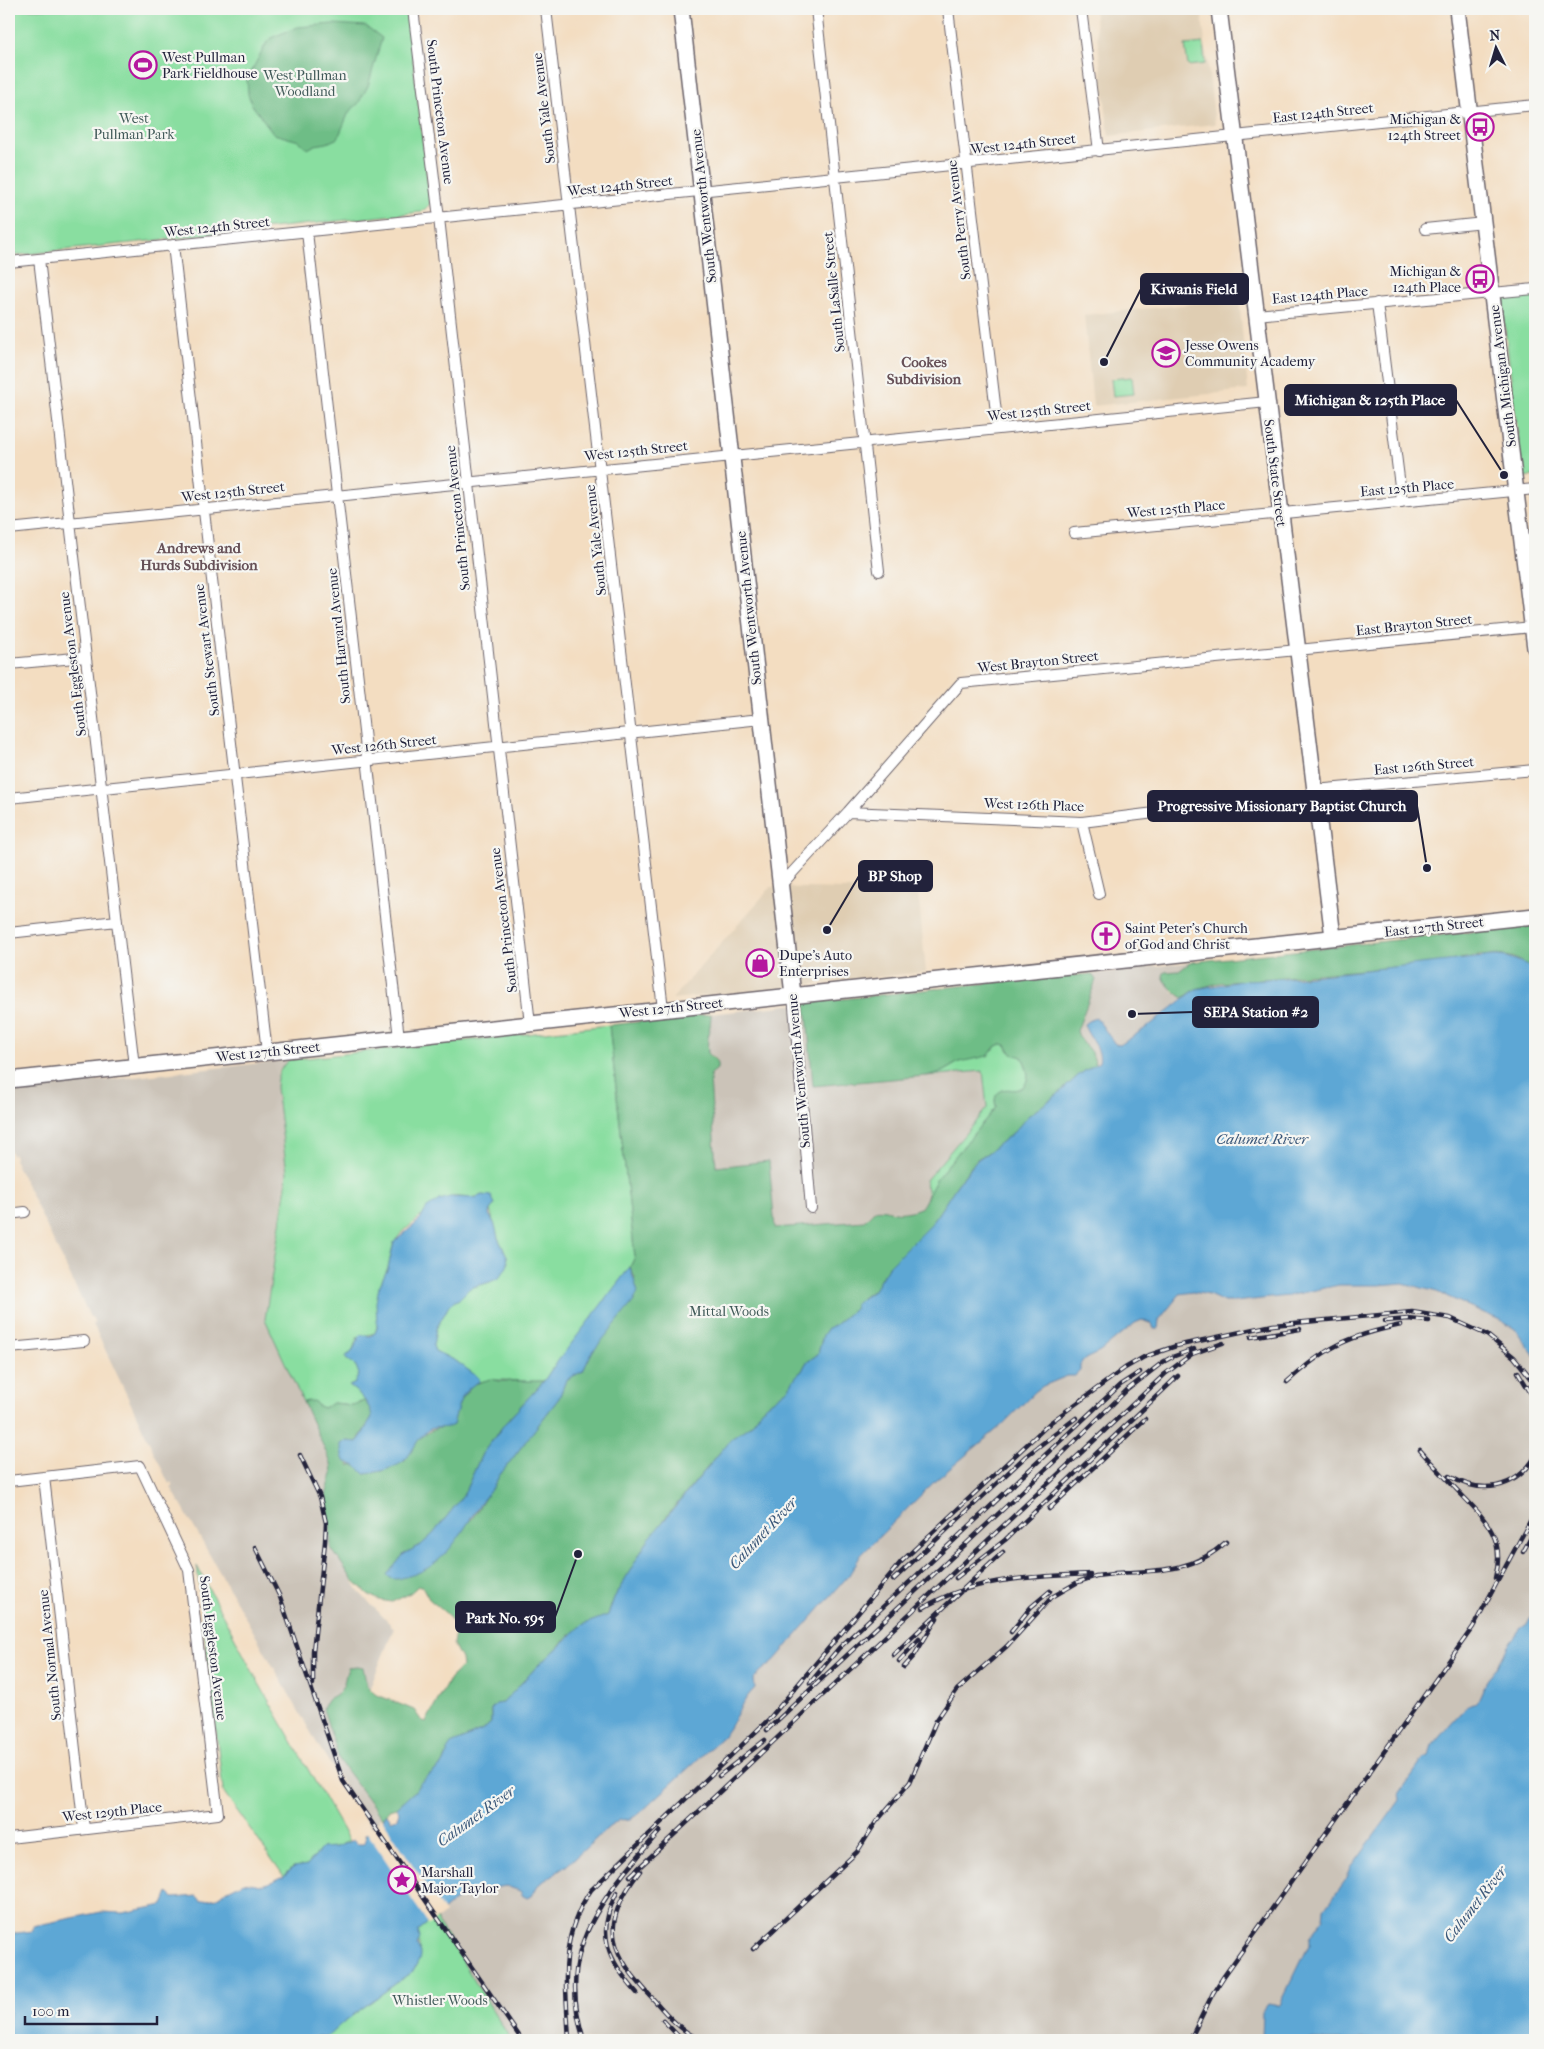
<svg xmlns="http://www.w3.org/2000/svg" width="1544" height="2049" viewBox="0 0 1544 2049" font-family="'IM FELL French Canon',serif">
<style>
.built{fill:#dfcdb2}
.industrial{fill:#cbc3b8}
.green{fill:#89dea0;stroke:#56806e}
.forest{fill:#6ebd86;stroke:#487060}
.water{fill:#5da7d5;stroke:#406488}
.pier{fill:#f3ddc1}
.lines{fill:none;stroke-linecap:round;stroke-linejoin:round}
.street-casing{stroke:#6b636a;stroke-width:12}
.secondary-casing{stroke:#6b636a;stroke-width:18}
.street{stroke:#fff;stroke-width:10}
.secondary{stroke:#fff;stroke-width:15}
.rail-casing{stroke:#22223b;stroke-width:4.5}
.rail{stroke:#f6f6f2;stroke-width:2.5;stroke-dasharray:8;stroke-linecap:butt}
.labels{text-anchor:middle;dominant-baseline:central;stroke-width:4.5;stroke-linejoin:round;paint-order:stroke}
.poi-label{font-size:14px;fill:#22223b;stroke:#f6f6f2;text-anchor:start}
.park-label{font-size:14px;fill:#415a59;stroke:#f6f6f2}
.street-label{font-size:14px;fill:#22223b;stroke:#f6f6f2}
.neighbourhood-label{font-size:15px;font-weight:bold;fill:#665057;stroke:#f6f6f2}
.water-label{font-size:15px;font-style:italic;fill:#3a5779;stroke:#f6f6f2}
.leader{fill:none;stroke:#22223b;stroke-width:2}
.callout-dot{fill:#22223b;stroke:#f6f6f2;stroke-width:2}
.callout{fill:#22223b;stroke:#22223b;stroke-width:2}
.callout-label{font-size:15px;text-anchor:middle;font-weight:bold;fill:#fff}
</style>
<rect width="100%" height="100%" fill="#f6f6f2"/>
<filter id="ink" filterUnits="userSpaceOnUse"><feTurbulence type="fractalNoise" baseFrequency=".02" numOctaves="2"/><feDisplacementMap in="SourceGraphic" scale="10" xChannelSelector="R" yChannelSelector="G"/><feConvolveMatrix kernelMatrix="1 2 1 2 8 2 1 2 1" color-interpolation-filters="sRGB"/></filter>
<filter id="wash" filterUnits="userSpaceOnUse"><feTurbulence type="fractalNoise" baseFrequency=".0096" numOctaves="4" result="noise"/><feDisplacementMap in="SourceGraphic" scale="20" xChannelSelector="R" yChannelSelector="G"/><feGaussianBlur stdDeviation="1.12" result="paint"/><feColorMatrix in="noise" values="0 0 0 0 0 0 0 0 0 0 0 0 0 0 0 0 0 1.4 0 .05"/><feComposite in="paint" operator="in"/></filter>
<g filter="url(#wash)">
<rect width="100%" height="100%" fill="#f3ddc1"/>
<path class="built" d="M1094,9H1201L1215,124L1109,136Z
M1239,299L1248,390L1093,406L1084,315Z
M771,887L918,891L926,972L672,999Z"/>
<path class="industrial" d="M1191,962L1179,971L1165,972L1173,992L1183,998L1150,1025L1100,1057L1099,1062L1095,1065V1060L1079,1039L1077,1031L1096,980L1092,974Z
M806,1003L814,1086L983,1071L987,1108L926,1180L928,1199L922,1208L913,1211L893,1212L886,1209L870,1214L865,1221L775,1228L716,1167L710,1079L716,1059L708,1053L706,1043L711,1022V1014Z
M288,1060L278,1072L276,1088L287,1172L265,1319L331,1463L332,1474L325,1499L330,1526L331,1548L352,1579L359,1592L394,1628L340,1762L382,1818L380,1824L372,1829L318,1745L171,1487L173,1486L171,1482L169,1484L93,1324L95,1323L92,1317H90L14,1159L15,1158L14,1154L12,1155L9,1148V1091Z
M1403,1283L1437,1292L1500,1320L1515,1329L1535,1356V1608L1527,1624L1520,1629L1497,1668L1487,1680L1479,1698L1452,1722L1432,1746L1429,1756L1399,1794L1400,1800L1395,1807L1351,1867L1347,1878L1325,1909L1324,1918L1309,1938V1945L1281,2003L1262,2012L1261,2040H511L435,1917L453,1902L471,1891L506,1886L521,1891L523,1896L528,1898L532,1896L538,1885L566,1866L609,1827L620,1820L630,1819L639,1814L733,1724L746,1697L755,1688L754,1679L761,1671L774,1661L849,1575L860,1555L935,1481L1002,1425L1035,1391L1043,1386L1067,1376H1075L1083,1360L1100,1352L1135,1323L1142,1320L1152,1324L1159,1320L1180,1294L1193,1292L1209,1295L1224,1302H1235L1288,1296L1339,1285H1379Z"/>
<path class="green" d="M9,9H407L430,204L422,212L9,256Z
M1203,43L1205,64L1188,66L1185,45Z
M1535,296V476L1523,477L1502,304L1505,299Z
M1132,377L1134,394L1113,396L1111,379Z
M609,1025L635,1257L630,1267L617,1286L551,1370L544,1381C522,1383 500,1377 479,1382V1378L456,1361L435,1351L433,1346L436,1328L450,1304L459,1299L470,1288L490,1282L508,1264L507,1256L498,1238L490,1210L492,1208L482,1195C468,1201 457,1194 449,1198C437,1203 402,1230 395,1241C391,1248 391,1259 388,1267C386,1274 381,1281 379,1288C375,1303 381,1320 375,1333L357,1338L352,1352L346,1359L356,1366L359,1374L354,1384L349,1386L358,1391L365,1401L352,1405L333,1403L323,1408L308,1401L303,1402L265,1319L286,1185L287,1172L276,1088C276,1076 280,1069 288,1060Z
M1001,1044L1006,1045L1009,1051L1022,1057C1027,1066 1033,1083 1019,1089C1013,1091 1004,1087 999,1092C994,1096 995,1102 996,1107L937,1178L928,1199L926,1180L987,1108L983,1071L926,1076L942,1072L959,1062L993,1051L996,1046Z
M197,1566L257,1680L349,1841L336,1847L322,1848L307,1865L293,1867L284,1876L223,1791Z
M435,1917L511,2040H306L341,2024L414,1970C423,1952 418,1949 418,1931Z"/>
<path class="forest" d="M333,24L366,26L382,38L368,86L358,104L349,112L338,138L327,143L315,145L308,149L299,141L274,134L252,105L248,94L247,79L267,42L273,37L298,27Z
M1535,925V969C1529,966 1521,961 1514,958C1490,951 1462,959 1439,963L1218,983L1196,989L1183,998C1175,992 1165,985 1163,975L1165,972L1179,971L1191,962Z
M1092,974L1096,980L1077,1031C1080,1044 1095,1050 1095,1065L1080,1074L1057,1095L1028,1116L1014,1132L989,1152L977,1159L957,1185L932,1223L888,1267L874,1290L863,1297L854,1309L835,1325L828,1328L823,1335L818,1354L806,1363L802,1371L796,1376L789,1388L765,1406L751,1425L731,1439L666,1517L629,1573L614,1598L608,1615C597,1621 584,1625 573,1633C561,1641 554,1655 541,1662L503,1703L496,1704L491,1709V1723L483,1730L451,1744L443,1764L420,1783L415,1791L396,1808L389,1810L387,1814L382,1818L340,1762L323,1709C328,1694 332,1700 340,1691C346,1684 344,1675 349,1667L357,1666L363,1667L367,1686L375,1694L414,1710L421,1720L426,1722L450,1678L462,1667L461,1659L453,1644L456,1627L447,1614L429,1599L422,1586H418L409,1594L392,1602L379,1600L368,1594L352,1579L331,1548L330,1526L325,1499L332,1474L331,1463L303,1402L314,1401L317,1405L323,1408L333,1403L352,1405L365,1401L371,1410L372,1417L357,1442L346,1441L349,1465L356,1466L364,1474L381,1471L405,1461C418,1436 426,1429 453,1425L458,1403L472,1385L490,1379L500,1381H544L506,1422L482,1454L463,1496L433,1534L421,1545L404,1554L387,1575L472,1519L488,1493L494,1486L499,1476L559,1398L566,1380L583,1371L591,1354L613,1325L635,1278L630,1267L635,1257L609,1025L711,1014C711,1028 706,1039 708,1053C714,1059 718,1060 717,1069L711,1074L710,1079L716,1167L769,1161L775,1228L864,1221L875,1210C883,1208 887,1211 895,1212C904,1213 914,1211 922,1207L937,1178L996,1107C995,1102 994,1096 999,1092C1004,1087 1013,1091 1019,1089C1033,1083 1027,1066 1022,1057L1012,1054L1006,1045L1001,1044L996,1046L988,1056L959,1062L942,1072L926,1076L813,1086L806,1003L1023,979Z"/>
<path class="water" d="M1492,956C1509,955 1520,962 1535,969V1356L1515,1329L1500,1320L1437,1292L1403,1283L1379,1285H1339L1288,1296L1235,1302H1224L1209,1295L1193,1292L1180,1294L1159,1320L1158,1329H1154L1152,1324L1142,1320L1135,1323L1100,1352L1083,1360L1080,1365V1371L1075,1376H1067L1043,1386L1036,1391L1002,1425L935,1481L861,1555L849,1575L774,1661L761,1671L754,1679L755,1688C741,1701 736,1720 724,1735L639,1814L630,1819L620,1820L609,1827L566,1866L538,1885L532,1896L528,1898L523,1896L520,1891L506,1886L471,1891L453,1902L418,1931L420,1938L417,1946C423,1955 419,1961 414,1970L341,2024L327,2037L318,2036L306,2040H9V1934L33,1931V1926L101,1912L123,1913L163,1905L168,1893L173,1898L197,1896L201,1901L217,1898L226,1891L244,1882L261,1885L271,1882L284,1876L294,1867L307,1865L322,1848L336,1847L354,1840L357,1844H363L366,1840L365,1835L380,1824L384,1815L387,1814L391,1820L397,1818L399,1812L396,1808L415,1791L420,1783L443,1764L447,1755V1750L451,1744L483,1730L491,1723V1709L496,1704L503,1703L541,1662L547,1658L582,1625L608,1615L614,1598L648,1540L731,1439L751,1425L765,1406L789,1388L796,1376L802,1371L806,1363L818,1354L823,1335L828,1328L835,1325L854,1309L856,1303L874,1290L888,1267L932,1223L957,1185L978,1159L989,1152L1014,1132L1028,1116L1057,1095L1080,1074L1099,1062C1103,1049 1087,1037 1084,1024L1096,1017L1115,1044L1120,1045L1150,1025L1196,989L1246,980L1302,977Z
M482,1195L491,1196L495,1204L490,1210L489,1214L495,1225L498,1238L507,1256L508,1264L505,1270L499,1278L490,1282L470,1288L459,1299L450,1304L436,1329L433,1346L435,1351L456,1361L479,1378V1382C460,1390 458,1407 453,1425C445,1430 435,1425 427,1431C417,1438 413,1452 405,1460C399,1467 373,1474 364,1474L356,1466L344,1461L341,1452V1444L346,1441L357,1442C364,1435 366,1425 372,1417C370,1403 359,1393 349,1386L354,1384L359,1374L356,1366L346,1359V1356L352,1352L360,1335L370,1336L375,1333L377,1328L376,1302L379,1287L388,1268L394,1242L420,1220L427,1208L440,1200L450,1197L475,1198Z
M630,1267L638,1292L634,1301L591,1354L583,1371L566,1380L559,1398L499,1476L494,1486C465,1518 454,1566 405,1577C398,1579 392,1581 387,1575L404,1554L421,1545L433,1534L463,1496L482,1454L506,1422L544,1381L551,1370Z
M1535,1608V2040H1261L1262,2012L1268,2004L1279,2006L1281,2003L1309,1945V1938L1324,1918L1325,1909L1347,1878L1351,1867L1395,1807L1400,1800L1399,1794L1424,1758L1429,1756L1432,1746L1452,1722L1467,1706L1476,1703L1479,1698L1487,1680L1497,1668L1508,1646L1520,1629L1527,1624Z"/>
<path class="pier" d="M380,1816L445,1913L429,1925L366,1831L378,1822Z"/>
</g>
<g filter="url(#ink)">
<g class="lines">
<g class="street-casing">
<path id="street" d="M413,9L439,218L530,1024
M546,9L663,1009
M816,9L879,571
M948,9L998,429
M1081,9L1099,151
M1425,229L1484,223
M307,232L399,1038
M173,245L267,1052
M39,259L134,1066
M9,262L1535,105
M1377,303L1402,502
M1256,315L1535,289
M9,529L1267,402
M1074,533L1535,489
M9,664L86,657
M1315,790L1535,770
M9,798L761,719
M848,812L1082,822L1219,805
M1082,822L1099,894
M780,886L848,812L961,683L1533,627
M9,933L117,921
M793,995L811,1208
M9,1214L25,1212
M9,1348L84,1341
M44,1477L84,1829
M9,1481L140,1466L189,1570L218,1814L9,1838"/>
</g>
<g class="secondary-casing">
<path id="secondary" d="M681,9L793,995
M1219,9L1333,937
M1457,9L1535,648
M9,1080L1535,916"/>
</g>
<use href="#street" class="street"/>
<use href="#secondary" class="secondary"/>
<g class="rail-casing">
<path id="rail" d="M1385,1321L1408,1319L1429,1321
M1251,1337L1300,1329
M1518,1372L1535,1400
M1287,1382C1326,1347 1348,1336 1401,1325
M1420,1450C1432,1464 1445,1477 1457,1490C1483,1517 1507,1537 1495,1578
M300,1455L320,1497L326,1523L325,1542L313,1651V1684
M1449,1476C1481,1495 1515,1490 1535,1457
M1049,1509L1145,1419
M255,1547L280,1597L343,1781L522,2040
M1523,1552L1535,1530
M1115,1573C1156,1571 1194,1572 1226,1542
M956,1578L1005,1540L1178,1376
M893,1580L1026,1456L1076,1418
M923,1608C974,1577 1033,1577 1090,1574
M1011,1632L1031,1607L1050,1591
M893,1655L1003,1552
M899,1661L919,1639
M904,1667L914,1656L937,1618
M810,1683L839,1648L1120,1385L1140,1372
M767,1730L1059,1457L1127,1390L1163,1362L1172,1357L1194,1349
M719,1776L765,1740
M640,1871C597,1927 610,1953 655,2001C668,2016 682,2032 701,2040
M630,1876L1165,1374L1192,1354L1223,1343
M617,1892C595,1934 608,1960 637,1993
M753,1949L857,1852L876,1822L910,1782L936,1721L957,1690L1007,1646L1052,1597L1078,1582L1096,1576L1122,1573
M663,2020L682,2040
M569,2040C566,1985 558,1938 591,1890L769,1719L901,1562L1051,1422L1125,1368L1144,1357L1176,1346L1273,1325L1412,1312L1450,1318L1487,1335L1514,1357L1535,1383
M584,2040C562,1972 582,1926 625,1872C637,1858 648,1844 660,1831
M1190,2040L1213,1993L1224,1976L1473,1627L1535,1512"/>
</g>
<use href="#rail" class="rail"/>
</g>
</g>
<defs>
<g id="stadium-ring" transform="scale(1.4375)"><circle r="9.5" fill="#f6f6f2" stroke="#b5179e" stroke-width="1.5"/><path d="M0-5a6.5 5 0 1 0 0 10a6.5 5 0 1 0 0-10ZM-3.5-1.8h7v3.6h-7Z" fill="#b5179e"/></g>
<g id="bus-ring" transform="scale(1.4375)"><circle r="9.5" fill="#f6f6f2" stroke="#b5179e" stroke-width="1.5"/><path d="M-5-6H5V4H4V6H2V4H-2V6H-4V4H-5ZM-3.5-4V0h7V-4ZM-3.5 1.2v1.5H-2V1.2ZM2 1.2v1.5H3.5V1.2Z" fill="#b5179e"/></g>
<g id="school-ring" transform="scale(1.4375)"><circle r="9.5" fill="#f6f6f2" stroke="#b5179e" stroke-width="1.5"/><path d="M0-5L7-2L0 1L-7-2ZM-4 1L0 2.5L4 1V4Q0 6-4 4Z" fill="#b5179e"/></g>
<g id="church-ring" transform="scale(1.4375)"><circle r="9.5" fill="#f6f6f2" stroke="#b5179e" stroke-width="1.5"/><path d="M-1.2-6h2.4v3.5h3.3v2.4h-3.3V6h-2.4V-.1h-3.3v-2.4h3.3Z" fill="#b5179e"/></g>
<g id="shop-ring" transform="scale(1.4375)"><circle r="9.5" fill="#f6f6f2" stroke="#b5179e" stroke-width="1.5"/><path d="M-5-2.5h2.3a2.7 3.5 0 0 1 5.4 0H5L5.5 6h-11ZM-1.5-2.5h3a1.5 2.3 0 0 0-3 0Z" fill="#b5179e"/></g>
<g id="sight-ring" transform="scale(1.4375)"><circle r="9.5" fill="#f6f6f2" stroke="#b5179e" stroke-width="1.5"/><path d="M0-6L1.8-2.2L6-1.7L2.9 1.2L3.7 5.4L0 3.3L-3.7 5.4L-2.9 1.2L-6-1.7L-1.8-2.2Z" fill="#b5179e"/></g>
</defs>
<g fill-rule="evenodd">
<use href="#stadium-ring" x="143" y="65"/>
<use href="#bus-ring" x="1480" y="127"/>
<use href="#bus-ring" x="1480" y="279"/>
<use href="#school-ring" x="1166" y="353"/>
<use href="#church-ring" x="1106" y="936"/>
<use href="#shop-ring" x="760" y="963"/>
<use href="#sight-ring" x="402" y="1880"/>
</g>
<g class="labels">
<g class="poi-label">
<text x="162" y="57">West Pullman<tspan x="162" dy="16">Park Fieldhouse</tspan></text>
<text x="1461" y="119" text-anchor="end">Michigan &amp;<tspan x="1461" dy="16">124th Street</tspan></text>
<text x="1461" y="271" text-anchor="end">Michigan &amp;<tspan x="1461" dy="16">124th Place</tspan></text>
<text x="1185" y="345">Jesse Owens<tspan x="1185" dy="16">Community Academy</tspan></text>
<text x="1125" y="928">Saint Peter's Church<tspan x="1125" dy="16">of God and Christ</tspan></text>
<text x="779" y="955">Dupe's Auto<tspan x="779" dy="16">Enterprises</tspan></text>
<text x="421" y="1872">Marshall<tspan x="421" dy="16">Major Taylor</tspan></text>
</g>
<g class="park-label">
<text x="305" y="75">West Pullman<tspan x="305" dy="16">Woodland</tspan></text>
<text x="134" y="118">West<tspan x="134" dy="16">Pullman Park</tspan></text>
<text x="729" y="1311">Mittal Woods</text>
<text x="440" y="2000">Whistler Woods</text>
</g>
<g class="street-label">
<text transform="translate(544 108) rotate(-97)">South Yale Avenue</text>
<text transform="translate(440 112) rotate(83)">South Princeton Avenue</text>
<text transform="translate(1323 113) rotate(-6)">East 124th Street</text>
<text transform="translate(1023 144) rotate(-6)">West 124th Street</text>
<text transform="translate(620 186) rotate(-6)">West 124th Street</text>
<text transform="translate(704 206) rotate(-96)">South Wentworth Avenue</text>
<text transform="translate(959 220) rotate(-97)">South Perry Avenue</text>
<text transform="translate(217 227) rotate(-6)">West 124th Street</text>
<text transform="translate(834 292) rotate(-96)">South LaSalle Street</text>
<text transform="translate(1320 295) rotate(-5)">East 124th Place</text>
<text transform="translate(1503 376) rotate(-97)">South Michigan Avenue</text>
<text transform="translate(1039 411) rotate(-6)">West 125th Street</text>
<text transform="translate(636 451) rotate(-6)">West 125th Street</text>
<text transform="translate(1275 473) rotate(83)">South State Street</text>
<text transform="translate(1407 488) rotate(-5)">East 125th Place</text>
<text transform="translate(233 492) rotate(-6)">West 125th Street</text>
<text transform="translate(1176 509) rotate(-5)">West 125th Place</text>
<text transform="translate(458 518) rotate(-96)">South Princeton Avenue</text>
<text transform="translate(596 540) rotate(-96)">South Yale Avenue</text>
<text transform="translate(749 608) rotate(-96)">South Wentworth Avenue</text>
<text transform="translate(1414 625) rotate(-6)">East Brayton Street</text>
<text transform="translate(339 636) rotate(-96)">South Harvard Avenue</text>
<text transform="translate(207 650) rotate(-97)">South Stewart Avenue</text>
<text transform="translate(1038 662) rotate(-6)">West Brayton Street</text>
<text transform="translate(73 664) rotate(-97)">South Eggleston Avenue</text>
<text transform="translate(384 745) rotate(-6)">West 126th Street</text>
<text transform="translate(1424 766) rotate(-5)">East 126th Street</text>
<text transform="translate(1034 805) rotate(2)">West 126th Place</text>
<text transform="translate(504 920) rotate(-97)">South Princeton Avenue</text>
<text transform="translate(1434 927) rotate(-6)">East 127th Street</text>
<text transform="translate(671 1008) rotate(-6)">West 127th Street</text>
<text transform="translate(268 1052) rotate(-6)">West 127th Street</text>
<text transform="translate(799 1071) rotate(-95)">South Wentworth Avenue</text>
<text transform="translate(213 1648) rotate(83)">South Eggleston Avenue</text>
<text transform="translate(50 1655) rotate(-96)">South Normal Avenue</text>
<text transform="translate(112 1812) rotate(-6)">West 129th Place</text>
</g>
<g class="neighbourhood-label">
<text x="924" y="362">Cookes<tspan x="924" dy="17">Subdivision</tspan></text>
<text x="199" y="548">Andrews and<tspan x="199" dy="17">Hurds Subdivision</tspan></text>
</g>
<g class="water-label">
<text x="1262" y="1139">Calumet River</text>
<text transform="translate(763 1533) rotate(-47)">Calumet River</text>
<text transform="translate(476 1816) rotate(-36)">Calumet River</text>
<text transform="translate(1475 1904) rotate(-52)">Calumet River</text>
</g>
</g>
<path class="leader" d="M1104 362L1141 289M1504 475L1456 400M1427 868L1417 806M827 930L859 876M1132 1014L1193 1012M578 1554L555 1617"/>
<g class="callout-dot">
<circle cx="1104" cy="362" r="5"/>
<circle cx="1504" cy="475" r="5"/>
<circle cx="1427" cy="868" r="5"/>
<circle cx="827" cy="930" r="5"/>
<circle cx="1132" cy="1014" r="5"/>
<circle cx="578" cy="1554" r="5"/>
</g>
<g class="callout">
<rect x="1141" y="274" width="107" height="30" rx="5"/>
<rect x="1285" y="385" width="171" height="30" rx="5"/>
<rect x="1148" y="791" width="269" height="30" rx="5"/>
<rect x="859" y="861" width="73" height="30" rx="5"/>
<rect x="1193" y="997" width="125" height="30" rx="5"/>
<rect x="456" y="1602" width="99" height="30" rx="5"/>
</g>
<g class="callout-label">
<text x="1194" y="294">Kiwanis Field</text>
<text x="1370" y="405">Michigan &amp; 125th Place</text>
<text x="1282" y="811">Progressive Missionary Baptist Church</text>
<text x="895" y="881">BP Shop</text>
<text x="1256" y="1017">SEPA Station #2</text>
<text x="505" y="1623">Park No. 595</text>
</g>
<rect width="1544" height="2049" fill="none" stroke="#f6f6f2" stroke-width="30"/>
<g transform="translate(1496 48) rotate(355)" stroke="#f6f6f2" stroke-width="4" paint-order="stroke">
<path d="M0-4L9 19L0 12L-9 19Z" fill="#22223b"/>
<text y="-8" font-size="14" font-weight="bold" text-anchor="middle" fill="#22223b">N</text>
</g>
<path d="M25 2016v8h132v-8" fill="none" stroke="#22223b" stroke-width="2.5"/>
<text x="32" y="2016" font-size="15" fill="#22223b" stroke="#f6f6f2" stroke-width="4" paint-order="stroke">100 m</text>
</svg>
